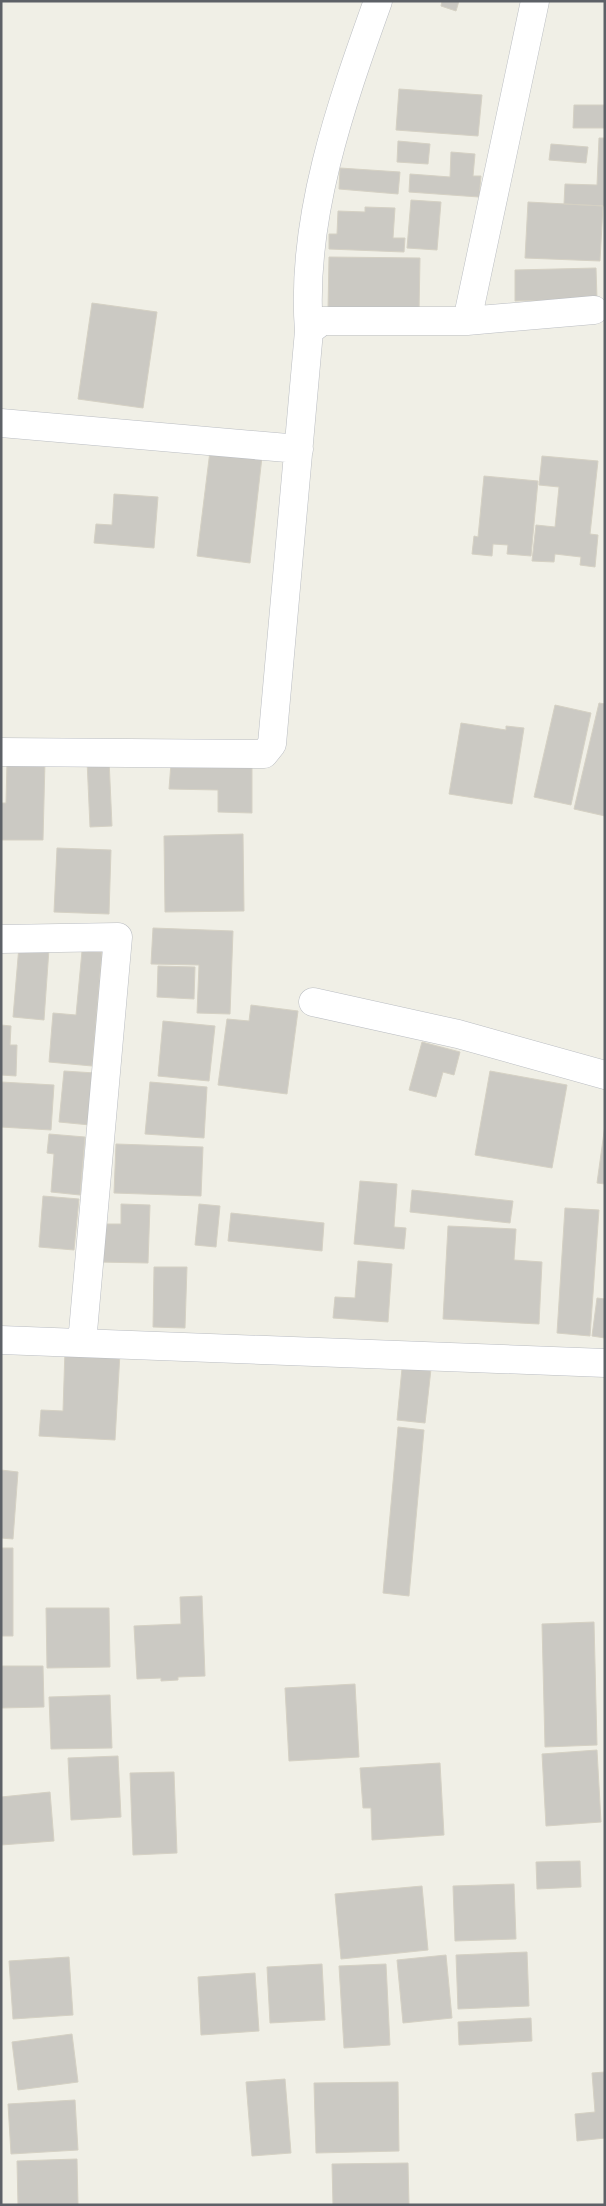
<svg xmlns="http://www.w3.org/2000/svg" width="606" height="2206" viewBox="0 0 606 2206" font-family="'Source Sans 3',sans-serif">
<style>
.building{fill:#cbc9c3;stroke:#d5d1c4}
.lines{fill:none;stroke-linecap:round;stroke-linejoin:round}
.minor-casing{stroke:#babdc2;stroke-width:29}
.minor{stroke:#fff;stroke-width:28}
</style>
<rect width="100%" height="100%" fill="#f0efe6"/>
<path class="building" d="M442,1H459L456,11L441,6Z
M399,89L482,95L478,136L396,130Z
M574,105H605V128H573Z
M599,138H605V206L564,204L565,184L597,185Z
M398,141L430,144L428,164L397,162Z
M551,144L588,147L586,163L549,160Z
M451,152L475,154L473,176H481L479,197L409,192L410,174L450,177Z
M340,168L400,172L398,194L339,189Z
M411,200L441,202L437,250L407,248Z
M528,202L603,206L600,261L525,258Z
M365,207L395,208L393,238H405L404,252L329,249V234H337L338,211L365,212Z
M329,257L420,258L419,312L328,310Z
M596,268L597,299L515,301V270Z
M92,303L157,312L143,408L78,399Z
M210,451L262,457L250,563L197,556Z
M542,456L598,461L590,534L598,535L595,567L580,565L581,557L555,554L554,562L532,561L536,525L555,527L559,487L539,485Z
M484,476L538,481L531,556L507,554L508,545L493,544L492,556L472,554L474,536L478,537Z
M114,494L158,497L154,548L94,543L96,524L112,525Z
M599,703L605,704V816L574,809Z
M555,705L591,713L571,805L534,797Z
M461,723L506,730V726L524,728L512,804L449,794Z
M109,759L112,826L90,827L87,760Z
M7,761H45L43,840H1V803H6Z
M171,763L252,764V813L218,812V790L169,789Z
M243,834L244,911L165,912L164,836Z
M57,848L111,850L109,914L54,912Z
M153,928L233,931L230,1014L197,1013L199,965L151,964Z
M19,946L49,949L44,1020L13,1017Z
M82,951L102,952L92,1066L49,1062L53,1013L76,1015Z
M158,966L195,967L194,999L157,997Z
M251,1005L298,1011L287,1094L218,1085L227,1019L249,1021Z
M163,1021L215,1026L209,1081L158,1076Z
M1,1025L11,1026L10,1045H17L16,1076L1,1075Z
M422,1042L460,1052L454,1075L443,1072L436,1097L409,1090Z
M64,1071L95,1073L90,1125L59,1122Z
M490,1071L567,1085L552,1168L475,1155Z
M1,1082L54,1085L51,1130L1,1127Z
M150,1082L207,1087L204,1138L145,1134Z
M605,1125V1184L597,1183Z
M49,1134L85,1137L80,1195L51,1192L54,1154L47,1153Z
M116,1144L203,1147L201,1196L114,1193Z
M360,1181L397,1184L394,1227L406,1228L404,1249L354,1244Z
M412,1190L513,1201L510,1223L410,1212Z
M43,1196L79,1199L74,1250L39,1247Z
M121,1204L150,1205L148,1263L98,1262L99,1224H121Z
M199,1204L220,1206L216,1247L195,1245Z
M565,1208L599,1210L590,1336L557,1333Z
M231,1213L324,1223L322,1251L228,1241Z
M448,1226L516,1229L514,1260L542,1262L539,1324L443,1319Z
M358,1261L392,1264L388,1322L333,1318L335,1297L355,1298Z
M154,1267H187L185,1328L153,1327Z
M597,1298L605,1299V1338L592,1336Z
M65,1350L120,1353L115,1440L39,1436L41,1410L63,1411Z
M403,1358L432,1360L425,1423L397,1420Z
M398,1427L424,1430L409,1596L383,1593Z
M1,1470L18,1472L13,1539L1,1538Z
M1,1548H13V1636H1Z
M202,1596L205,1676L178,1677V1680L161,1681V1678L137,1679L134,1626L181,1624L180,1597Z
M46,1608H109L110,1667L47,1668Z
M594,1622L597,1745L545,1747L542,1624Z
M1,1666H43L44,1707L1,1708Z
M355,1684L359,1757L289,1761L285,1688Z
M110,1695L112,1748L51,1749L49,1697Z
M597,1750L601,1822L546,1826L542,1754Z
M118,1756L121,1817L71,1820L68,1758Z
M440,1763L444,1835L372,1840L371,1808H363L360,1768Z
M174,1772L177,1853L133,1855L130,1773Z
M50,1792L54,1841L1,1845V1797Z
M580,1861L581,1887L537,1889L536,1862Z
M514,1884L516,1939L455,1941L453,1886Z
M422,1886L428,1950L341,1959L335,1894Z
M527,1952L529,2006L458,2009L456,1955Z
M446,1955L452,2018L403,2023L397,1960Z
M69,1957L73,2015L13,2019L9,1961Z
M322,1964L325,2020L270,2023L267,1967Z
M386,1964L390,2045L344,2048L339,1966Z
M255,1973L259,2031L201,2035L198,1977Z
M531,2018L532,2041L459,2045L458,2022Z
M72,2034L78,2082L18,2090L12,2042Z
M605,2072V2138L577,2141L575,2114L595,2112L592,2073Z
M285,2079L291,2153L252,2156L246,2082Z
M398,2082L399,2151L316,2153L314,2083Z
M75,2100L78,2150L11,2154L8,2104Z
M77,2159L78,2205H18L17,2161Z
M408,2163L409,2205H333L332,2164Z"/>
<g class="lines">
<g class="minor-casing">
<path id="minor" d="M467,321L535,1
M309,331C300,220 341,104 378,1
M1,423L299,449
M1,752L264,754L272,744L309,331L322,321H467L594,310
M1,939L118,937L82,1343
M313,1002L458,1034L605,1075
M1,1340L605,1363"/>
</g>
<use href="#minor" class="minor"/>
</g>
<rect width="606" height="2206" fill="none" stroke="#5d6167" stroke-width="5"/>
</svg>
